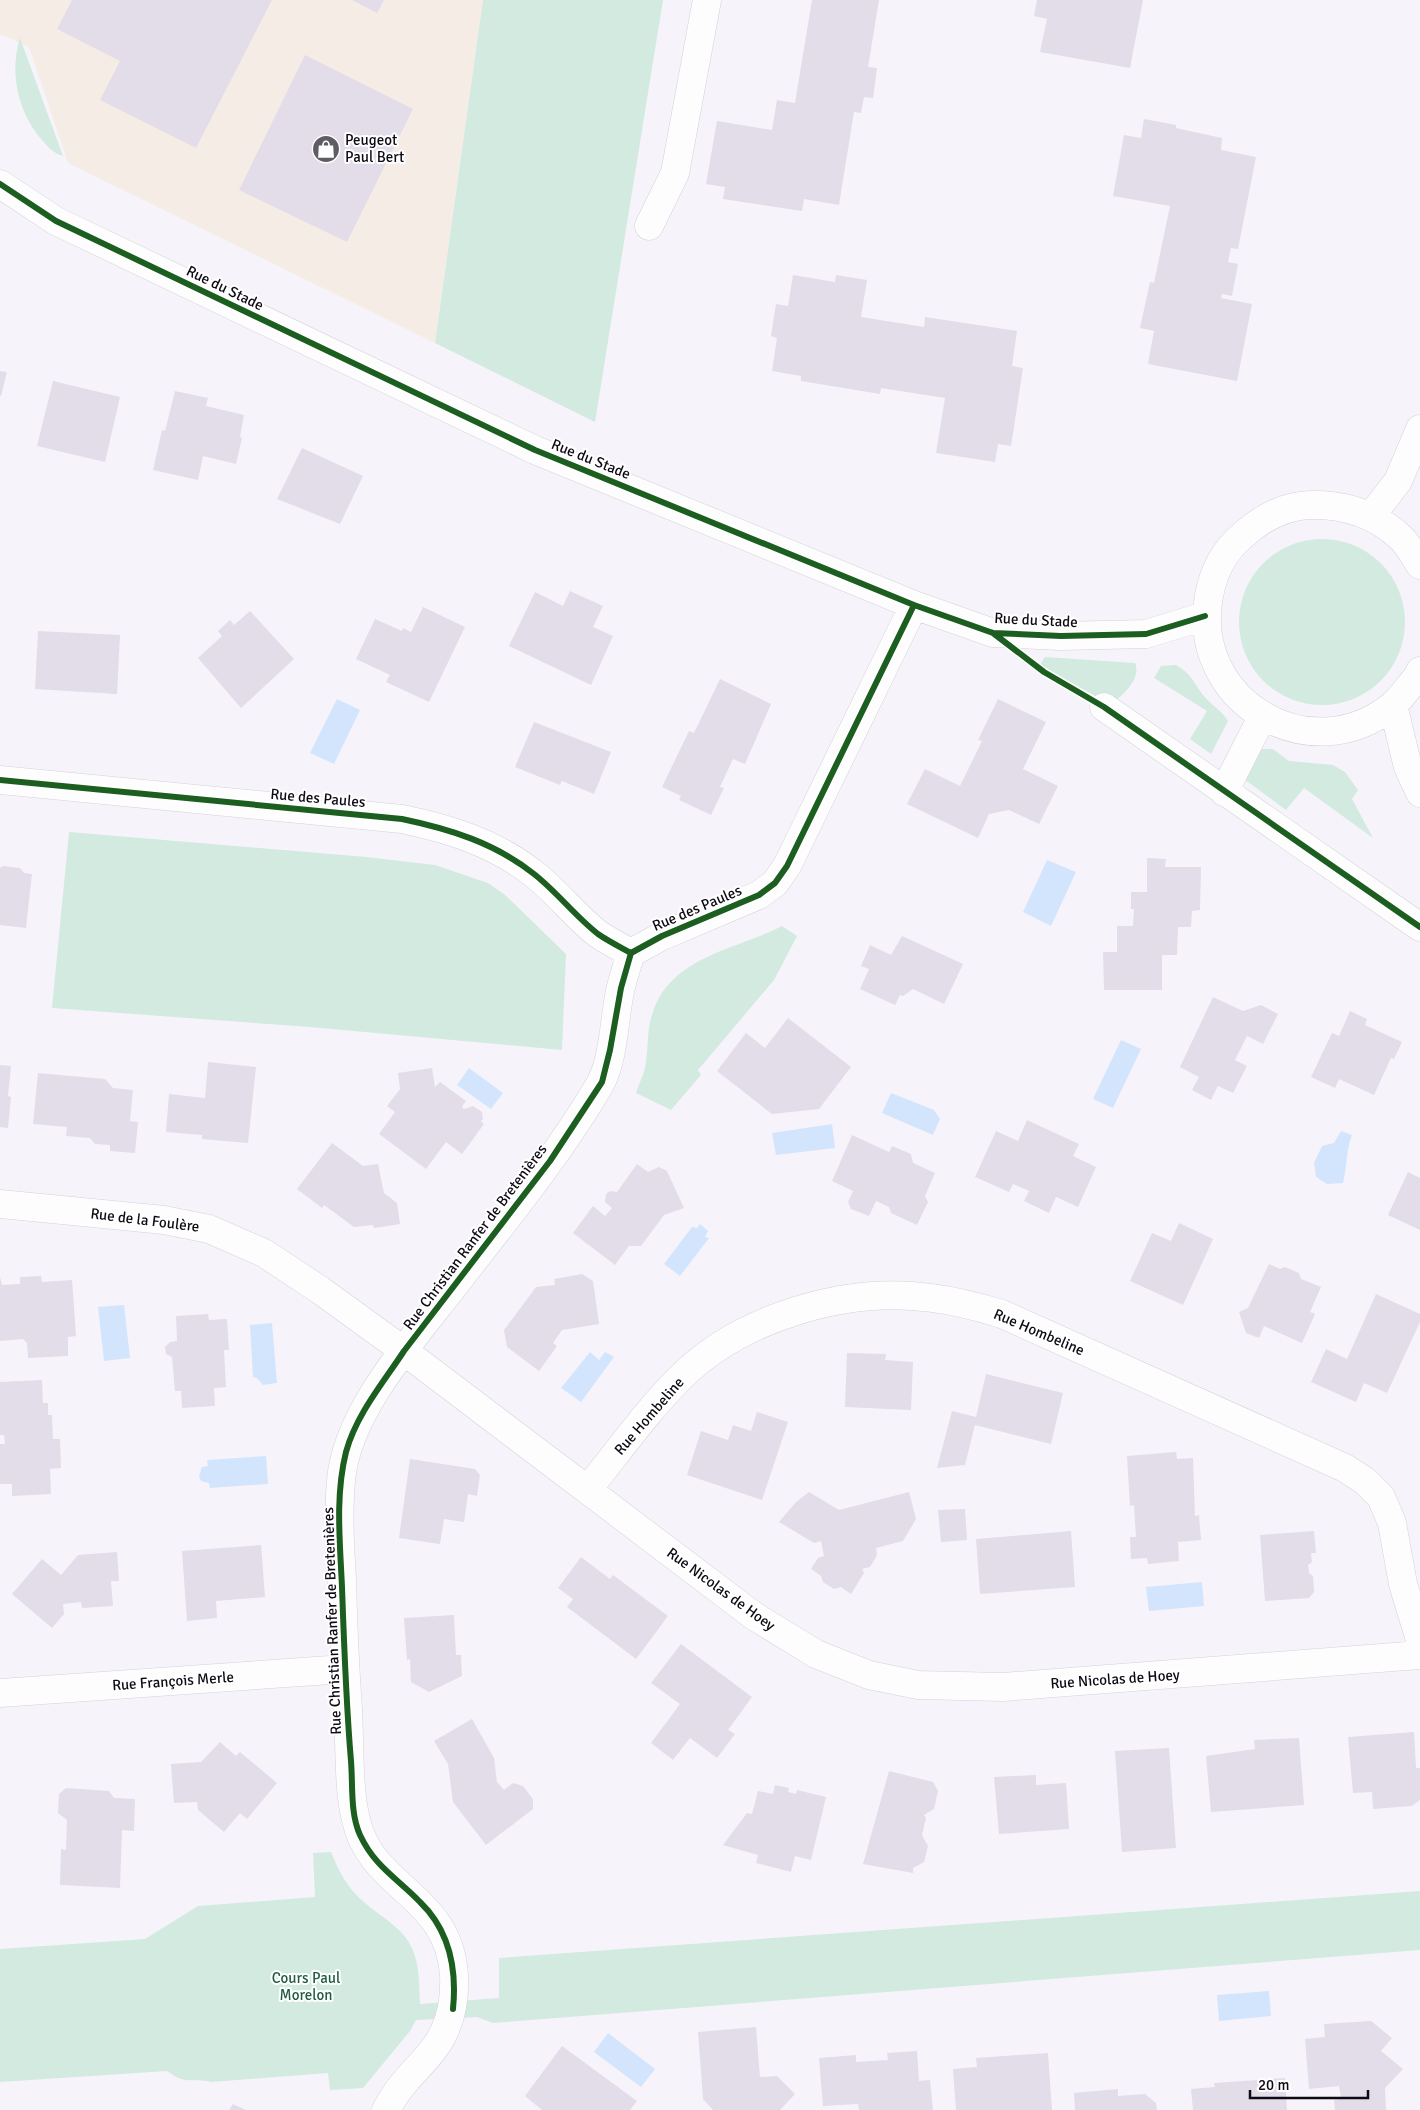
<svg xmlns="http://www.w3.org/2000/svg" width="1420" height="2110" viewBox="0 0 1420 2110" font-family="Signika,sans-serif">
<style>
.commercial{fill:#f5ede5}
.green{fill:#d2eae0}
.water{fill:#d2e5fd}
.building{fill:#e2dde9}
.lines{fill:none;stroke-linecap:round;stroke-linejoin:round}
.minor-casing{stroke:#d4d0da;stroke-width:29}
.minor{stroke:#fefdfe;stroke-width:28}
.cycleway-casing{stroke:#fff;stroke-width:9}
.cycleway{stroke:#1b5e20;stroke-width:6}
.labels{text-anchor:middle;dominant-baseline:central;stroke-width:4;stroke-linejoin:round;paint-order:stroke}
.poi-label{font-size:15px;fill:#0e0a14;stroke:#fff;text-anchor:start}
.street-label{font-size:15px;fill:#0e0a14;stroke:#fff}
.park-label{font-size:15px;fill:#1f5c41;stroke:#fff}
</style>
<rect width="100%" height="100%" fill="#f6f4fa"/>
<path class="commercial" d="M0,0H483L435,343L68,163L29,47L0,34Z"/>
<path class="green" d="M483,0H663L595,422L435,343Z
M20,38L63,156C53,153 48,147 42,140C18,113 9,72 20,38Z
M1239 622a83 83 0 1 1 166 0a83 83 0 1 1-166 0Z
M1045,657L1135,663C1142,678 1122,697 1110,704L1042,667L1041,663Z
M1176,665C1192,674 1193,682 1203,695C1210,704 1221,710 1228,721L1211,754L1190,739L1207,711L1154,678L1161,666Z
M1262,749H1273L1289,761L1333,765L1345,772L1358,790L1352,799L1373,838L1304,788L1286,810L1244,779Z
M69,832L366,857L435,865L488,883L504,894L566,954L562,1050L310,1027L52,1008Z
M782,926L797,936L774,980L698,1070L701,1075L671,1110L636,1093C638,1085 643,1077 645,1068C649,1049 646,1030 653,1012C672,956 736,950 782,926Z
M331,1852C339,1872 348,1889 365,1903C381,1917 402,1927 412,1948C420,1966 419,1985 420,2004L499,1998V1958L1420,1891V1950L493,2023L477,2017L416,2020L410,2031L363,2088L330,2090L328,2073L211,2082C190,2077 187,2086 167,2071L0,2082V1949L145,1939L198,1906L315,1897L313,1853Z"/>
<path class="water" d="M337,699L360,710L334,764L310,753Z
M1047,860L1076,872L1051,926L1023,912Z
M1121,1040L1141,1049L1113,1108L1093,1099Z
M469,1068L503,1093L491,1109L457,1085Z
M891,1093L934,1110L940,1119L933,1135L882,1113Z
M832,1124L835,1148L776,1155L772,1133Z
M1341,1131L1352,1135C1346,1150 1347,1167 1343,1183L1327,1184L1316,1177L1314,1163L1322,1146L1334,1143Z
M700,1224L708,1231L705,1237L709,1238L680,1276L664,1264L692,1227L697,1228Z
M124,1305L130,1358L104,1361L98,1307Z
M272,1323L277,1383L263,1385L257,1378L253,1377L250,1325Z
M590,1352L599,1360L605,1352L614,1357L581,1402L561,1388Z
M266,1456L268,1484L210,1488L209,1483L201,1481L199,1476L202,1467L208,1466L207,1460Z
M1202,1582L1204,1606L1149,1611L1146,1587Z
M1269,1991L1271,2016L1219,2021L1217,1995Z
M608,2033L655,2069L641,2087L594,2052Z"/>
<path class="building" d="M72,0H272L196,148L100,100L120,61L57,29Z
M352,0H384L377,13Z
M812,0H879L868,67L877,68L873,98L864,97L861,113L854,112L839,205L804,199L802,211L723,199L725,187L706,184L717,121L772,130L777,100L795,103Z
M1037,0H1143L1130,68L1040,52L1047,19L1034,16Z
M305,55L413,109L347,242L239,190Z
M1144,119L1176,125V128L1222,138L1221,150L1256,157L1238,249L1231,248L1228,262L1238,264L1232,296L1222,294L1221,298L1252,304L1237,381L1148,364L1154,331L1140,328L1150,282L1154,283L1170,206L1113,196L1124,135L1141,138Z
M793,275L835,282L836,275L867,280L861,317L924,327L925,317L1017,331L1012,366L1023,368L1011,446L998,444L995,462L936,453L945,398L881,388L880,394L801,381V376L772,371L777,338L771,336L776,304L788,306Z
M0,371L7,372L1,396H0Z
M53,381L120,397L105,462L37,446Z
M175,391L208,398L206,406L244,415L240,437L242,438L236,464L203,456L198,480L153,470L162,430L165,431Z
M302,448L363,476L340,524L277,499Z
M570,591L603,606L593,627L613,636L591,685L509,646L535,592L563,606Z
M423,607L465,627L429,702L386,682L390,675L356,659L375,619L402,631L403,628L411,632Z
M250,611L294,659L241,708L198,658L222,636L218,631L230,620L234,625Z
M38,631L120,635L117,694L35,689Z
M720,679L771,704L745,764L733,759L720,787L724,788L711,815L679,800L681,796L662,787L689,731L694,733Z
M998,699L1046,722L1023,769L1058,786L1039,824L1009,810L989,814L978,838L907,804L925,769L960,786L982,741L978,740Z
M534,722L611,752L594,794L562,781L560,785L515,767Z
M1147,858L1166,859L1165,867H1201L1200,910L1192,911L1191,927H1178L1177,955H1162V990H1104L1103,952H1117V926H1133L1134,909H1131V892H1147Z
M3,866L20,868L24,873L32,874L26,928L0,925V868Z
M902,936L963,964L944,1004L913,989L903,996L900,995L895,1005L860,989L869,969L861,966L870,945L891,955Z
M1213,997L1243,1011L1261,1005L1278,1014L1263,1044L1247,1036L1235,1060L1247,1066L1233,1093L1218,1086L1211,1100L1192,1090L1199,1077L1180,1067Z
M1350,1011L1367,1019L1365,1025L1402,1042L1394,1059L1391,1058L1374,1095L1339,1079L1335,1088L1311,1077L1332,1033L1339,1036Z
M788,1018L851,1067L819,1109L772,1114L717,1071L746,1033L765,1048Z
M208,1062L256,1067L248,1143L202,1139V1135L166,1132L169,1094L205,1098Z
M0,1065L11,1066L8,1096L11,1097L8,1128L0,1127Z
M432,1068L435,1087L440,1082L466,1101L462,1107L464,1109L473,1106L482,1112L483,1119L481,1121L484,1124L462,1154L446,1142L426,1169L379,1134L395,1112L387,1106L400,1089L398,1073Z
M38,1073L105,1079L113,1088L133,1090L130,1121L138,1122L135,1153L110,1151V1145L95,1144L90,1138L66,1136L67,1127L33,1124Z
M1027,1120L1079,1144L1073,1156L1096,1167L1078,1207L1056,1197L1049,1213L1024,1201L1029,1191L1013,1184L1009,1192L975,1177L996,1131L1018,1141Z
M852,1135L889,1152L892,1146L911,1154L913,1163L935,1173L925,1196L928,1202L917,1225L891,1213L889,1207L876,1201L869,1216L851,1209L848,1202L853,1191L832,1181Z
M332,1143L363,1166L378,1164L384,1193L397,1203L400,1224L374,1228L373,1225L354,1227L324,1205L322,1208L297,1189Z
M637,1164L648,1172L659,1167L667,1171L684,1208L664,1215L641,1246H629L615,1265L573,1233L593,1206L605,1216L612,1208L605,1202L606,1194L610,1191L617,1192Z
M1408,1172L1420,1178V1230L1388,1215Z
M1179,1223L1213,1239L1183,1305L1130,1281L1152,1233L1171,1241Z
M1269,1264L1280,1269L1285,1267L1299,1273L1301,1279L1321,1287L1310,1312L1315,1314L1302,1343L1264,1326L1259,1338L1246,1333L1239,1312L1248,1308Z
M582,1274L593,1281L599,1324L562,1330L553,1343L557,1346L539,1371L507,1347L504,1330L536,1287L555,1285L554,1279Z
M41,1276L42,1282L72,1280L76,1336L68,1337V1356L28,1358L27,1343L23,1339L0,1341V1277L2,1285L20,1284V1277Z
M1376,1294L1420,1314V1322L1387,1393L1364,1383L1356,1402L1311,1382L1326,1349L1347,1359Z
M208,1314L209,1320L227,1319L229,1350H224L226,1387L214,1388L215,1406L182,1408L181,1391H175L172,1357L166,1354L165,1347L170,1342L177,1341L176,1316Z
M847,1353L886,1354L885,1360L913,1362L911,1410L845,1407Z
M986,1374L1063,1393L1051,1444L975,1425L965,1465L937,1468L952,1411L976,1417Z
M42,1380L43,1403H48V1415H52L53,1439H60L61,1468L50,1469L51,1494L12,1496V1484H0V1444H5L4,1435H0V1382Z
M757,1412L788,1422L762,1500L687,1475L701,1431L728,1440L733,1425L751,1431Z
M1176,1452L1177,1459L1193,1458L1195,1516L1199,1515L1201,1540L1178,1542L1179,1561L1148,1564L1147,1558L1131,1559L1130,1537H1136L1134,1505L1130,1506L1127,1456Z
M410,1459L475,1469L480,1475L477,1496L468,1494L464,1522L444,1519L440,1544L399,1538Z
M809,1492L839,1510L909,1492L916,1519L903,1541L876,1548L877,1555L870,1567L862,1569L864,1573L851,1594L841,1587L834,1589L823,1582L821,1576L811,1569L818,1558L824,1556L821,1541L814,1543L779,1522L796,1502Z
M965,1509L967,1540L941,1542L938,1510Z
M1071,1531L1075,1587L980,1594L976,1539Z
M1314,1531L1316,1553H1311L1312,1562L1308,1565L1309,1573L1313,1576L1314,1592L1309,1598L1265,1601L1260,1535Z
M261,1545L265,1597L216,1601L217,1618L187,1621L182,1551Z
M117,1552L119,1581H111L113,1606L82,1608L81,1602L63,1604L64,1614L52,1628L12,1594L42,1559L61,1575L78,1555Z
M581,1557L610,1579L613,1575L668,1616L636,1659L567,1607L573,1599L558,1588Z
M454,1615L456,1655H461L462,1676L429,1692L411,1682L410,1659L407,1660L404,1618Z
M681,1644L752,1697L728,1730L735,1734L717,1758L690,1738L673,1760L651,1743L680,1704L651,1683Z
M472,1719L494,1758L497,1782L504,1790L513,1783L523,1786L533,1799V1809L486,1845L453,1802L448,1764L434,1741Z
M1414,1732L1416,1768H1420V1800L1412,1806L1373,1809L1372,1792L1353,1793L1348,1737Z
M1299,1738L1304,1805L1211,1812L1206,1756L1255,1749L1254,1740Z
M220,1742L236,1756L240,1752L277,1783L247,1819L240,1813L224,1832L198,1810L197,1802L174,1803L171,1764L201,1762Z
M1169,1748L1176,1848L1122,1852L1115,1751Z
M889,1771L933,1782L938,1791L934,1809L924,1815L926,1818L922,1835L928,1846L924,1862L913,1868V1873L863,1864Z
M1036,1775V1785L1066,1783L1069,1829L999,1834L994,1777Z
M775,1785L789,1788L788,1792L796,1794L797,1790L826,1797L811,1860L795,1856L791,1872L756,1863L758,1855L723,1845L747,1813L752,1814L758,1791L773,1794Z
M66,1788L109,1791L114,1798L135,1799L134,1831L122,1830L120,1888L60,1885L61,1849L66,1850L67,1820L58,1813L59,1794Z
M1371,2021L1392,2038L1381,2051L1403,2069L1385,2088L1386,2110H1335L1334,2100L1341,2098L1339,2086L1309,2089L1305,2039L1325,2037L1324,2024Z
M756,2027L760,2077L777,2076L795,2094L780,2110H713L703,2099L698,2032Z
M562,2046L637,2101L630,2110H542L525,2096Z
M917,2051L919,2081L930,2080L933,2110H859L858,2104L823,2106L819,2058L856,2055V2062L888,2060L887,2053Z
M1048,2053L1052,2110H956L953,2069L977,2067L976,2058Z
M1285,2078L1287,2110H1193L1191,2089L1215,2087L1214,2083Z
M1118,2089V2096L1145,2094L1156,2103L1157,2110H1075L1074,2093Z
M233,2104L246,2110H229Z"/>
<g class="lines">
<g class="minor-casing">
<path id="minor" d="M0,184L56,221L535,450L914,605L993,633L1061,636L1146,634L1205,616
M649,226L675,173L707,0
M1371,516L1398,481L1420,429
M1420,565C1414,556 1408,544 1400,537C1374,513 1344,504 1310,505C1284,506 1262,518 1243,535C1224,551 1213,573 1209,596C1189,701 1311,773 1393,705C1402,697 1410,685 1418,676L1420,671
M1393,705L1408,767L1420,793
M1104,707L1420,927
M0,780L402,819C450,829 495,843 534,874C557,892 575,916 598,934C608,941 620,947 631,953
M1224,792L1262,717
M631,953L662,936L759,895L775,883L787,866L914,605
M0,1204L164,1220L209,1229L264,1253L320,1290L404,1351L754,1616L816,1654L869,1675L918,1685L1003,1687L1420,1655
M588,1489C618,1452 646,1412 680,1378C741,1317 847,1286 932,1298C956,1301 979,1307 1002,1314L1345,1468L1365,1481L1381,1497L1392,1523L1403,1584L1420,1640
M0,1693L345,1669
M386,2110C391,2101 397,2091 404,2083C418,2066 435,2052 444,2032C453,2013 455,1995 454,1975C449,1894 371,1889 356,1820C348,1789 350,1743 348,1710C345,1666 343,1623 342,1579C340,1547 338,1514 341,1481C346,1413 412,1340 453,1287C504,1221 557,1157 599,1086C614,1061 614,1019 620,991C623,978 627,966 631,953"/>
</g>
<use href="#minor" class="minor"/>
<g class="cycleway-casing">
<path id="cycleway" d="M0,184L56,221L535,450L914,605L993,633L1061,636L1146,634L1205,616
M993,633L1044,672L1104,707L1420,927
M0,780L402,819C450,829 495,843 534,874C557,892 575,916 598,934C608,941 620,947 631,953
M631,953L662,936L759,895L775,883L787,866L914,605
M453,2009C457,1969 450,1931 420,1902C397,1878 375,1867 360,1835C350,1813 353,1785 351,1761C346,1703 344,1645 342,1587C340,1542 335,1496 346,1452C356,1415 383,1383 404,1351L550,1161L602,1082L610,1050L621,988L631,953"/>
</g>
<use href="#cycleway" class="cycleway"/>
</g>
<defs>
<g id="shop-disc" transform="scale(1.4375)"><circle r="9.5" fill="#5f5c64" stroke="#fff"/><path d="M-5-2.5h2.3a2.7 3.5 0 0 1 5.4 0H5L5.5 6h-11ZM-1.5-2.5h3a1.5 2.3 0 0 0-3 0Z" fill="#fff"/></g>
</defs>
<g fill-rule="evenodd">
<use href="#shop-disc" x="326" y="149"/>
</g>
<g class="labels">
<g class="poi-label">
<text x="345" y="140">Peugeot<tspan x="345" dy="17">Paul Bert</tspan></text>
</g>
<g class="street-label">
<text transform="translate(225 288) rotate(26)">Rue du Stade</text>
<text transform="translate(591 459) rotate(22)">Rue du Stade</text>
<text transform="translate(1036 620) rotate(3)">Rue du Stade</text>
<text transform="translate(318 798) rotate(5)">Rue des Paules</text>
<text transform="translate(697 908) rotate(-23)">Rue des Paules</text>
<text transform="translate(145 1220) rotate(7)">Rue de la Foulère</text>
<text transform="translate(475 1237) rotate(-53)">Rue Christian Ranfer de Bretenières</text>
<text transform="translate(1039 1332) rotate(23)">Rue Hombeline</text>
<text transform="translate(649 1416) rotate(-49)">Rue Hombeline</text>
<text transform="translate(721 1589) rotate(36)">Rue Nicolas de Hoey</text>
<text transform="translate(332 1621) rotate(-92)">Rue Christian Ranfer de Bretenières</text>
<text transform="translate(1115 1679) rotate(-4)">Rue Nicolas de Hoey</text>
<text transform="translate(173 1681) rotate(-4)">Rue François Merle</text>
</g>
<g class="park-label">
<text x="306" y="1978">Cours Paul<tspan x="306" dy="17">Morelon</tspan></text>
</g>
</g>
<path d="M1250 2090v8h118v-8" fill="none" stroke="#0e0a14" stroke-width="2.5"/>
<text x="1258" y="2090" font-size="15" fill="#0e0a14" stroke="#ffffff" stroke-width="4" paint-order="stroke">20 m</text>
</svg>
